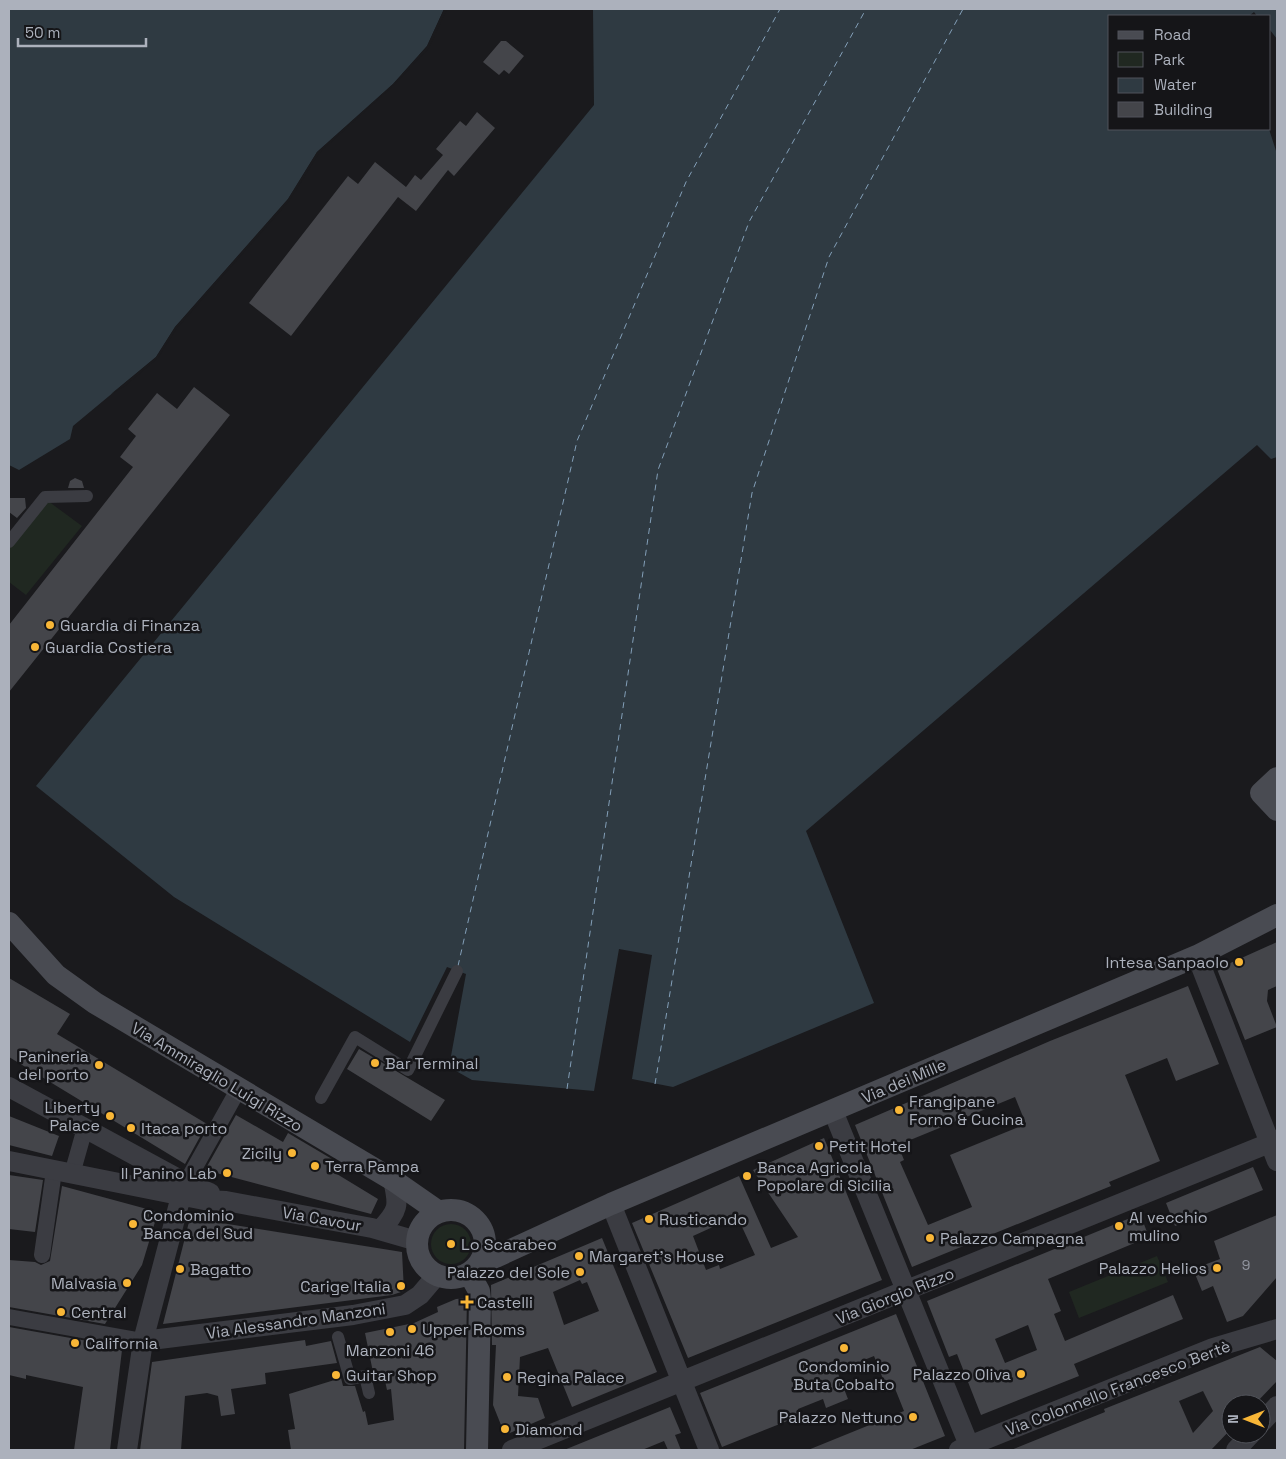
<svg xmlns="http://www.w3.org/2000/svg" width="1286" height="1459" viewBox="0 0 1286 1459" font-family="'Space Grotesk',sans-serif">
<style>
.green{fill:#202821}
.water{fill:#2f3a42}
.pier{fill:#1a1a1d}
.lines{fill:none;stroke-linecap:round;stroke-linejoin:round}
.ferry{stroke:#839fb8;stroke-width:1;stroke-dasharray:6 5;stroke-linecap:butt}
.building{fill:#44454a;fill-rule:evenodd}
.pedestrian{stroke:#3b3c42;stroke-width:12}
.minor{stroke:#3b3c42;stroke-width:16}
.tertiary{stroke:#3b3c42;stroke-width:20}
.secondary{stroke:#494b52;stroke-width:22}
.poi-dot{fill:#f8b637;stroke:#151518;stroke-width:2}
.labels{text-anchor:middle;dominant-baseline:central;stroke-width:5;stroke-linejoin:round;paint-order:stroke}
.number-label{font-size:14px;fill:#9296a0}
.poi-label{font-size:16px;fill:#acb1bc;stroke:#151518;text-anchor:start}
.street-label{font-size:16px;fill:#acb1bc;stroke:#151518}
</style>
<rect width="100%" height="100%" fill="#1a1a1d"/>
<path class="green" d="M48,501L82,526L26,595L9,582V549Z
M431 1244a20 20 0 1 1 40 0a20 20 0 1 1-40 0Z
M1157,1256L1168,1282L1079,1318L1069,1292Z"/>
<path class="water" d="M9,9H444L427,46L393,84L317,152L288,199L175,327L156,357L73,426L70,439L19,470L9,465Z
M593,9H1277V39L1270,30V16H1257L1254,12L1249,16H1110V129H1269L1277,154V457L1271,459L1257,445L806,831L874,1003L673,1087L632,1079L652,955L619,949L594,1091L472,1080L449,1067L466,974L447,967L410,1042L174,897L36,786L594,105Z"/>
<path class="pier" d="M444,9H447L429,48L394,85L319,153L290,200L177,328L158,358L125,386L111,394L156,357L175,327L288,199L317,152L393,84L427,46Z"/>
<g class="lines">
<path class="ferry" d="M458,966L577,441L686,182L780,9
M655,1084L752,493L829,257L963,9
M567,1089L658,470L749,222L866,9"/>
</g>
<path class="building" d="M501,41H506L524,56L509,74L504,70L499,75L483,62Z
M477,112L495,128L454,176L448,170L416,211L398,197L291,336L249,303L348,176L358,184L375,162L406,187L415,175L421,180L443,155L436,149L460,121L466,126Z
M194,387L230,415L9,692V625L133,467L120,457L136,436L128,429L157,393L177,409Z
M75,478L82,481L84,488H68L70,481Z
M9,498H25L26,508L17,518L9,512Z
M1277,942V986L1268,990L1267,1001L1277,1027L1245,1040L1217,969Z
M9,978L70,1014L57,1034L207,1124L185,1164L9,1057Z
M1188,986L1219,1064L1176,1081L1167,1058L1125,1075L1160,1161L1109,1182L1111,1186L912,1267L855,1125L1050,1041ZM1015,1097L1026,1124L950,1155L972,1207L928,1225L900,1162L904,1160L898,1145Z
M359,1049L445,1100L431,1121L347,1069Z
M236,1115L283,1142L288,1133L332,1159L327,1168L378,1199L371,1214L205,1170Z
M9,1116L59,1136L52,1156L9,1145Z
M824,1138L882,1280L688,1358L632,1223L739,1176L771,1248L798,1237L753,1170ZM737,1216L755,1255L720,1269L719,1265L706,1270L693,1236Z
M1253,1167L1263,1190L1175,1226L1166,1203Z
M9,1175L43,1180L35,1232L9,1229Z
M62,1186L158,1212L142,1265L105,1324L9,1307V1260L35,1262L41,1265L50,1261Z
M1140,1214L1149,1237L1048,1279L1061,1311L1054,1314L1065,1341L1173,1295L1183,1319L1074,1364L1079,1376L981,1415L957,1354L949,1357L927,1301ZM1028,1325L1037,1350L1005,1363L995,1339Z
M1277,1215V1277L1243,1316L1227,1322L1213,1286L1202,1291L1193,1269L1220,1259L1214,1241Z
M190,1218L402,1252L404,1291L392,1295L163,1324Z
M602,1238L657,1372L572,1407L548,1348L520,1357L518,1396L538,1398L545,1418L505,1435L493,1405L496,1345H492L491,1285ZM580,1280L582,1284L587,1282L599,1311L564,1325L553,1292Z
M467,1298L464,1450H291L288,1430L295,1429L289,1394L341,1378L343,1386H355L363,1412L365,1411L368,1425L394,1420L391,1389L387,1390L384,1376L374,1377L365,1333L414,1323L438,1312L437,1307L456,1299Z
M896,1314L945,1436L910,1450H808L904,1411L892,1381L885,1384L874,1356L837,1371L848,1399L826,1408L823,1399L798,1409L800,1416L722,1447L700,1393Z
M9,1327L93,1342L91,1344L122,1350L110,1450H74L83,1387L26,1375V1379L9,1375Z
M305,1340L306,1346L331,1341L337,1363L265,1373L266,1384L231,1389L235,1414L221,1416L218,1396L207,1393L185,1396L181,1450H140L152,1362Z
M1260,1347L1277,1361V1381L1255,1404H1231V1429L1211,1450H1011L1105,1412L1104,1409ZM1203,1391L1213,1411L1193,1433L1179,1401Z
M670,1407L681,1433L675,1435L681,1450H668L664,1441L642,1450H564Z"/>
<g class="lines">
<path class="pedestrian" d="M9,542L45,497L87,496
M321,1098L355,1037L408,1070L457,971
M338,1337L350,1379L365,1376L369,1393"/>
<path class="minor" d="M72,1174L85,1128
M186,1183L238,1090
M42,1255L54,1171
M9,1317L143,1341"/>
<path class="tertiary" d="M1197,956L1277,1161
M9,1087L186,1183L210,1193
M833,1111L971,1450
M9,1161L204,1200L226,1201L372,1228L417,1241
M611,1204L709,1450
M380,1230C399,1210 399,1206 393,1180
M143,1341L353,1315L405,1305L420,1295L437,1275
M1261,1423L1277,1406
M127,1450L143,1341L181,1196
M512,1450L1277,1140
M959,1450L1213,1348L1277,1329
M1236,1450L1251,1434"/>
<path class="secondary" d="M1277,778L1261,793L1277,810
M9,923L56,975L95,1003L393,1180L439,1212
M417 1244a34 34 0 1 1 68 0a34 34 0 1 1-68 0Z
M478,1265L611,1204L1197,956L1277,915
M469,1273L479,1291L480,1300L477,1450"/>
</g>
<g class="poi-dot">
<circle cx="50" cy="625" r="5"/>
<circle cx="35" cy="647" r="5"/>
<circle cx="1239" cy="962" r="5"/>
<circle cx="375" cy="1063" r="5"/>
<circle cx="99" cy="1065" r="5"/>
<circle cx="899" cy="1110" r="5"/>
<circle cx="110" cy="1116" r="5"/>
<circle cx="131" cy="1128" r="5"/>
<circle cx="819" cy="1146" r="5"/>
<circle cx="292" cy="1153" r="5"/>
<circle cx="315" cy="1166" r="5"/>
<circle cx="227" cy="1173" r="5"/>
<circle cx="747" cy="1176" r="5"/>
<circle cx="649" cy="1219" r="5"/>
<circle cx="133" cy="1224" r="5"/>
<circle cx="1119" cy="1226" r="5"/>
<circle cx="930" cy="1238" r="5"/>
<circle cx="451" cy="1244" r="5"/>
<circle cx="579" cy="1256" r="5"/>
<circle cx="1217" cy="1268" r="5"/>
<circle cx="180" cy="1269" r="5"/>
<circle cx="580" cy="1272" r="5"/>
<circle cx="127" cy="1283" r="5"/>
<circle cx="401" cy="1286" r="5"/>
<path d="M464.5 1294.5h5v5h5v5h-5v5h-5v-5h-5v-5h5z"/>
<circle cx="61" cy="1312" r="5"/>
<circle cx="412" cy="1329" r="5"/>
<circle cx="390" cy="1332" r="5"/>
<circle cx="75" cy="1343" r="5"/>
<circle cx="844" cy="1348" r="5"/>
<circle cx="1021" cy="1374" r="5"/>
<circle cx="336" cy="1375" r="5"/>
<circle cx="507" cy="1377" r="5"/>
<circle cx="913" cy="1417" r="5"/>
<circle cx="505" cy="1429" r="5"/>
</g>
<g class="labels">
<g class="number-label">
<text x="1246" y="1265">9</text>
</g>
<g class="poi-label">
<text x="60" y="625">Guardia di Finanza</text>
<text x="45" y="647">Guardia Costiera</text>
<text x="1229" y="962" text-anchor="end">Intesa Sanpaolo</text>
<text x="89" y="1056" text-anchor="end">Panineria<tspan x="89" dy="18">del porto</tspan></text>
<text x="385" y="1063">Bar Terminal</text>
<text x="909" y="1101">Frangipane<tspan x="909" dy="18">Forno &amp; Cucina</tspan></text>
<text x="100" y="1107" text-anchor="end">Liberty<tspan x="100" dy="18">Palace</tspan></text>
<text x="141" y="1128">Itaca porto</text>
<text x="829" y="1146">Petit Hotel</text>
<text x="282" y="1153" text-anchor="end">Zicily</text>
<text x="325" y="1166">Terra Pampa</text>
<text x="757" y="1167">Banca Agricola<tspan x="757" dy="18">Popolare di Sicilia</tspan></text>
<text x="217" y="1173" text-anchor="end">Il Panino Lab</text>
<text x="143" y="1215">Condominio<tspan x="143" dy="18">Banca del Sud</tspan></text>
<text x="1129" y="1217">Al vecchio<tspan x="1129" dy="18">mulino</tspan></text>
<text x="659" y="1219">Rusticando</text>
<text x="940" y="1238">Palazzo Campagna</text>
<text x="461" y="1244">Lo Scarabeo</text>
<text x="589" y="1256">Margaret's House</text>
<text x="1207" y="1268" text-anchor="end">Palazzo Helios</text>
<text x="190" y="1269">Bagatto</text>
<text x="570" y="1272" text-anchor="end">Palazzo del Sole</text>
<text x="117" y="1283" text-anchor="end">Malvasia</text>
<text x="391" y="1286" text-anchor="end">Carige Italia</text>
<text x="477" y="1302">Castelli</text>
<text x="71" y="1312">Central</text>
<text x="422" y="1329">Upper Rooms</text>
<text x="85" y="1343">California</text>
<text x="390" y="1350" text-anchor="middle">Manzoni 46</text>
<text x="844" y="1366" text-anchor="middle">Condominio<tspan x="844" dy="18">Buta Cobalto</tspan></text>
<text x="1011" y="1374" text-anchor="end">Palazzo Oliva</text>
<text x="346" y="1375">Guitar Shop</text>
<text x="517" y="1377">Regina Palace</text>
<text x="903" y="1417" text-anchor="end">Palazzo Nettuno</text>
<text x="515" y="1429">Diamond</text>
</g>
<g class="street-label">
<text transform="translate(217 1077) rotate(31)">Via Ammiraglio Luigi Rizzo</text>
<text transform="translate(904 1081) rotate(-23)">Via dei Mille</text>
<text transform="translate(322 1219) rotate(10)">Via Cavour</text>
<text transform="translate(895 1296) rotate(-22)">Via Giorgio Rizzo</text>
<text transform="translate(296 1321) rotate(-8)">Via Alessandro Manzoni</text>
<text transform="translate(1118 1388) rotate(-21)">Via Colonnello Francesco Bertè</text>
</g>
</g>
<rect width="1286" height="1459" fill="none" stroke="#acb1bc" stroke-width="20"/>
<rect x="1108" y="15" width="162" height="115" fill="#151518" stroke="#51535a"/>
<rect x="1118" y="31" width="25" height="8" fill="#494b52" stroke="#51535a"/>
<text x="1154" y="40" font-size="15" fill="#acb1bc">Road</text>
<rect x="1118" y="52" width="25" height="15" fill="#202821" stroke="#51535a"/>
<text x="1154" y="65" font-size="15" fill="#acb1bc">Park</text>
<rect x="1118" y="78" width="25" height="15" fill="#2f3a42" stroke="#51535a"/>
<text x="1154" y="90" font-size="15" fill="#acb1bc">Water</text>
<rect x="1118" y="102" width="25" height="15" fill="#44454a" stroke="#51535a"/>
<text x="1154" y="115" font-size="15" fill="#acb1bc">Building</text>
<g transform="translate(1246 1419) rotate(270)"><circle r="24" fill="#151518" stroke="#51535a"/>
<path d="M0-4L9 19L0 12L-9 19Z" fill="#f8b637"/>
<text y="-8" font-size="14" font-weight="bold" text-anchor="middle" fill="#acb1bc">N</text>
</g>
<path d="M18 38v8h128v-8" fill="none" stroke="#acb1bc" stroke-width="2.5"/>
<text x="25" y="38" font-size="15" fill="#acb1bc" stroke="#151518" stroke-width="4" paint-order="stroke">50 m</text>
</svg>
